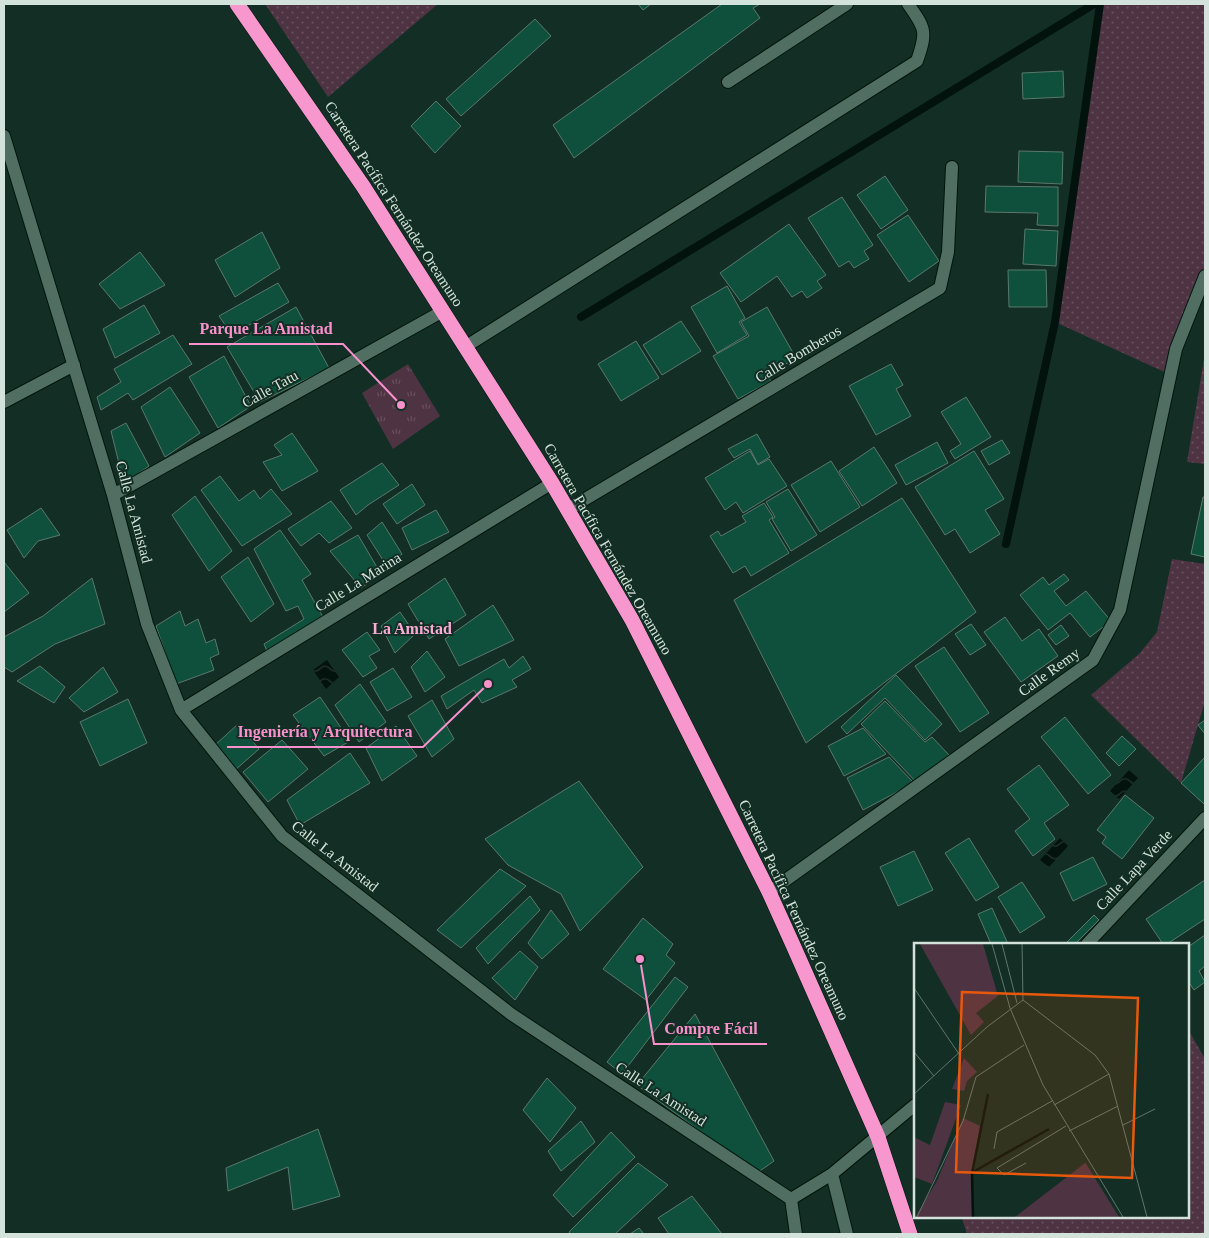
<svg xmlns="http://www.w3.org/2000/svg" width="1209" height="1238" viewBox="0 0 1209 1238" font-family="'Times New Roman',serif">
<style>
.grass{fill:url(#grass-dots)}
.park{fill:url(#park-tufts)}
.water{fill:url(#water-waves)}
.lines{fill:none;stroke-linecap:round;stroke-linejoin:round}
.stream{stroke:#02120c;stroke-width:8}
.building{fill:#0e503b;stroke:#5b786c}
.minor-casing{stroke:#00160d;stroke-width:14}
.highway-casing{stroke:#00160d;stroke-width:16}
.minor{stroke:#516e62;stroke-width:12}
.highway{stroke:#f897ce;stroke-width:15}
.labels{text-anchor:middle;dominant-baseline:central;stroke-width:4;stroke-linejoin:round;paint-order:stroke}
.street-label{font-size:15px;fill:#d3e3dc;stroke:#132e24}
.neighbourhood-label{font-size:16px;font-weight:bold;fill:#f5acd5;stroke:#132e24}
.inset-river{fill:none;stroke:#02120c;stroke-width:2.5}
.inset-road{fill:none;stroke:#60766e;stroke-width:1}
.view{fill:#e8590c;fill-opacity:0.15;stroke:#e8590c;stroke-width:2.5}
.inset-edge{fill:none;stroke:#d3e3dc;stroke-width:2.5}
.leader{fill:none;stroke:#f890cc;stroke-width:2}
.callout-dot{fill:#f890cc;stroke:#132e24;stroke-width:2}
.callout-label{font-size:16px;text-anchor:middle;font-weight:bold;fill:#f890cc;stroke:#132e24;stroke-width:4;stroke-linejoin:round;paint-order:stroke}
</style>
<defs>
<pattern id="grass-dots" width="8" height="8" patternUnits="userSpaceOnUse" patternTransform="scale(1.25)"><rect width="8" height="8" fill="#4e3342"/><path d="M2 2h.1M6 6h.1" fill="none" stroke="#67505d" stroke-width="1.8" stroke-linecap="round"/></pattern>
<pattern id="park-tufts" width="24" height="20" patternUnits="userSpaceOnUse" patternTransform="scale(1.25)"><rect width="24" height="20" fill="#4e3342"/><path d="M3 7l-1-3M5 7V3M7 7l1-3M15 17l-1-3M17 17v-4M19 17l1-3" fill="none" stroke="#67505d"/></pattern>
<pattern id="water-waves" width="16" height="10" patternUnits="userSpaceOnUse" patternTransform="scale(1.25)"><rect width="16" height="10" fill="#02120c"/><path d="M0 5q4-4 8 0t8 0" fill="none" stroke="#26342f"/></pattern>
</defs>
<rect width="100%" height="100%" fill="#132e24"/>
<path class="grass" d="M265,4H438L328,97Z
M1100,4H1205V271L1171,375L1055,322Z
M1205,353V464L1187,462Z
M1172,559L1205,564V701L1181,783L1091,695L1139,654L1157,632Z
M1188,1029L1205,1059V1234H967L962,1218L964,1217H1188Z"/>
<path class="park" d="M408,364L440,416L393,449L362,393Z"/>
<path class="water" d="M327,660L339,677L326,689L313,670Z
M1129,770L1138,778L1119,799L1110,791Z
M1060,838L1068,846L1049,867L1040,860Z"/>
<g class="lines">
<path class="stream" d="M581,317L1094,4
M1006,544L1055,322L1100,4"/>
</g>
<path class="building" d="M638,4H651L643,10Z
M722,4H760L753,8L760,18L574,158L553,125Z
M535,19L551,36L461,116L446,99Z
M1063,71L1064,97L1023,99L1022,73Z
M436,101L461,126L435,153L411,126Z
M1019,151L1063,152L1062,184L1018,182Z
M885,176L908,210L881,229L857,195Z
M986,186L1058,187V226L1037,225L1038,213L985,212Z
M842,197L873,245L864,251L869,259L854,268L849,261L839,267L808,218Z
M908,215L939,261L909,282L877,235Z
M789,224L826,275L817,281L822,288L807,298L802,291L792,297L777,276L741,302L720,273Z
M1025,229L1058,231L1056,266L1023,264Z
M262,232L280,268L235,297L215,260Z
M140,252L165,285L120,309L99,284Z
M1008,270H1046L1047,307H1009Z
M278,283L289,302L232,335L219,316Z
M727,286L745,318L739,322L747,335L717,353L691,307Z
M144,305L160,333L115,358L103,329Z
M296,307L329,368L260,402L227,347Z
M767,307L796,358L767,375L771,381L738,399L713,356L749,336L741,322Z
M681,321L701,351L662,375L643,345Z
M173,335L192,364L133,400L128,393L101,410L97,397L121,382L114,369Z
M636,341L659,378L621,401L598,364Z
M224,356L251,406L218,428L189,377Z
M891,364L903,385L896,389L911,416L876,435L849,386Z
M170,387L200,433L165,457L141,407Z
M966,397L991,437L955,459L950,451L961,444L941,412Z
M126,423L149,466L124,484L111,431Z
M292,433L318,471L282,491L263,462L282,455L274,445Z
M757,434L770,457L758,464L750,449L734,458L728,449Z
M1002,440L1010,453L989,465L981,451Z
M937,442L948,463L906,485L895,465Z
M874,447L897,483L862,506L839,471Z
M750,451L758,465L769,459L787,486L743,513L736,502L725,510L705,478Z
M974,451L1004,499L985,510L1000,534L970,553L955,529L945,535L915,487Z
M831,461L860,507L820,532L791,485Z
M382,463L399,485L368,505L356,515L340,490Z
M220,476L239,501L254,490L260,499L271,489L292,514L242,546L201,490Z
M412,484L425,505L397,524L383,504Z
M788,489L817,535L791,551L772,519L775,517L766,502Z
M195,496L232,551L209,571L172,515Z
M1203,497H1205V557L1191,554Z
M902,498L976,612L806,743L734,600Z
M331,501L352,528L329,543L319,533L301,546L288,529Z
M764,503L773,517L769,520L789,553L751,576L745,566L733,573L710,536L718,531L721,536L746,522L742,516Z
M41,508L60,535L38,541L24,558L7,530Z
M436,510L449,532L412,550L402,528Z
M382,522L402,554L388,568L367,535Z
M280,530L311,574L302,580L323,617L269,656L264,644L304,619L298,606L286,611L254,549Z
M358,535L381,574L361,588L330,551Z
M248,557L274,604L251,622L221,577Z
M4,562L29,593L4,612Z
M1064,574L1069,580L1054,591L1066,606L1086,591L1111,621L1090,637L1070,613L1048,630L1020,595L1043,577L1049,585Z
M92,578L105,624L55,644L12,672L4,667V637L43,616Z
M445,578L466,615L429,639L408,604Z
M493,605L514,640L459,666L445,639Z
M180,611L185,626L198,619L206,643L215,639L219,654L210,658L214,670L176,684L156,626Z
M400,612L415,634L395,653L381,626Z
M1005,617L1022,641L1039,629L1058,656L1021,682L984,632Z
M971,624L986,645L970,655L955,634Z
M1061,625L1069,636L1056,645L1048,635Z
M367,632L380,650L369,656L377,668L363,677L342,650Z
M944,647L989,713L960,732L915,666Z
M427,651L445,677L425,692L411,667Z
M523,656L531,669L512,680L517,687L482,703L474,690L447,709L441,696L504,659L509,668Z
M40,666L65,687L54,703L17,681Z
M103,667L118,692L84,712L69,698Z
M393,668L412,697L387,711L370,682Z
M896,675L942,724L925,740L885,698L847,734L841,727Z
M360,684L386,722L359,742L335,705Z
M320,697L350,741L324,756L293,715Z
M128,699L147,743L100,766L80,722Z
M432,700L454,739L432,757L408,716Z
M885,701L925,742L932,737L949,755L918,784L861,724Z
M1065,717L1111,775L1088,794L1041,737Z
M1205,720V734L1198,725Z
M238,724L259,749L234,771L214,746Z
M396,726L417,756L382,781L366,748Z
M863,728L886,754L844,776L828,746Z
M1122,736L1136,749L1119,766L1106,753Z
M282,740L308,769L268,802L243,772Z
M350,753L370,783L300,825L287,800Z
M889,757L914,783L863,810L847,778Z
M1205,757V802L1204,804L1181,783Z
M1039,765L1069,805L1044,823L1055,839L1033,856L1015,831L1030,819L1007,789Z
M579,781L643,867L580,931L561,894L508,865L485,839Z
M1125,795L1154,818L1122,859L1102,843L1106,837L1097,830Z
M969,838L999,887L976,901L945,853Z
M914,851L933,890L898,906L880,867Z
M1093,857L1107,884L1073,901L1060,873Z
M500,869L526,886L461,948L437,930Z
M1205,880V919L1167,944H1163L1146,919Z
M1022,882L1045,917L1020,933L998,897Z
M530,896L540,910L488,964L476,948Z
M992,908L1008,944H991L978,914Z
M551,910L569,934L542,959L528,943Z
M1094,915L1099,920L1075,944H1065Z
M643,918L673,944L666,955L675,963L646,1000L603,969Z
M1205,935V966L1199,971L1205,982L1194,990L1188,981V947Z
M520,951L538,967L515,1000L492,978Z
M675,977L688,987L622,1074L607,1062Z
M695,1014L774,1161L757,1173L637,1085Z
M547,1078L576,1108L550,1142L523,1110Z
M581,1121L595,1142L561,1171L548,1151Z
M318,1129L340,1196L293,1210L288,1167L228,1191L226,1168Z
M611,1132L635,1157L573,1217L553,1195Z
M638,1163L668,1185L615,1234H570L569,1232Z
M692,1196L722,1234H669L658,1218Z
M639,1228L644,1234H630Z"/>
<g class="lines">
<g class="minor-casing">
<path id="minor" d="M728,82L847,4
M4,136L113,495L147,624L181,710L282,836L511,1014L791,1199L796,1234
M465,347L917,61C927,32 926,29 908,4
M4,402L74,365
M113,495L443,311
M567,510L940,288L948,252L952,167
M181,710L552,483
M769,892L1093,660L1120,610L1176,349L1205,276
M1087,944L1205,818
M832,1174L847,1234
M791,1199L832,1174L915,1105"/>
</g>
<g class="highway-casing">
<path id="highway" d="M237,4L363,186L552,483L632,620L769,892L793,945L878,1137L910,1234"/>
</g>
<use href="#minor" class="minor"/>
<use href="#highway" class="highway"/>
</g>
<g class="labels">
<g class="street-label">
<text transform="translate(394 204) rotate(57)">Carretera Pacífica Fernández Oreamuno</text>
<text transform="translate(798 354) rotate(-31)">Calle Bomberos</text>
<text transform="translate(270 389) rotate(-29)">Calle Tatu</text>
<text transform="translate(134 512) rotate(75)">Calle La Amistad</text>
<text transform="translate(608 549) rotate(60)">Carretera Pacífica Fernández Oreamuno</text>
<text transform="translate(358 582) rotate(-32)">Calle La Marina</text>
<text transform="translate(1049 672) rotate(-36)">Calle Remy</text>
<text transform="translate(335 856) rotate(38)">Calle La Amistad</text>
<text transform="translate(1134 870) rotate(-47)">Calle Lapa Verde</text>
<text transform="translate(794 910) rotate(65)">Carretera Pacífica Fernández Oreamuno</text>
<text transform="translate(661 1094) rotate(33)">Calle La Amistad</text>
</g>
<g class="neighbourhood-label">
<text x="412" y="628">La Amistad</text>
</g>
</g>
<g transform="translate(914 943)">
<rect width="275" height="275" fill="#132e24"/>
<path d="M6,1H69L84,53L62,70L70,79L57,92ZM50,115L63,129L53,138L50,148L38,146ZM31,159L47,162L18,241L0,234V197L2,195L16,202ZM49,175L66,183L58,230L59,274H1L23,238ZM171,219L205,274H101L171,220Z" fill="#4e3342"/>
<path class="inset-river" d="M59,229L135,186M59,274L58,230L74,151"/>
<path class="inset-road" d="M78,1L96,65L129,142L209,274M88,1L103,60M108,1L109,57L181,112L195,131L233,274M0,45L45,111M0,109L20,133M0,151L73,84L109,57M140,162L195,131M209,182L241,166M155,188L204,163M80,206L83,189L138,158M112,220L90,232L83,225L152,183M3,274L49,178L62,134L110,102"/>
<path class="view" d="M48,49L224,55L218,235L42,229Z"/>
<rect width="275" height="275" class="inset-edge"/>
</g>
<path class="leader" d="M401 405L343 344H189M488 684L423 747H227M640 959L654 1044H767"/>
<g class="callout-dot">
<circle cx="401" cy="405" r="5"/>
<circle cx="488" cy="684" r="5"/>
<circle cx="640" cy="959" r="5"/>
</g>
<g class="callout-label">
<text x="266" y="334">Parque La Amistad</text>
<text x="325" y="737">Ingeniería y Arquitectura</text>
<text x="711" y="1034">Compre Fácil</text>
</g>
<rect width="1209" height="1238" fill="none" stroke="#d3e3dc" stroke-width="10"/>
</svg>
